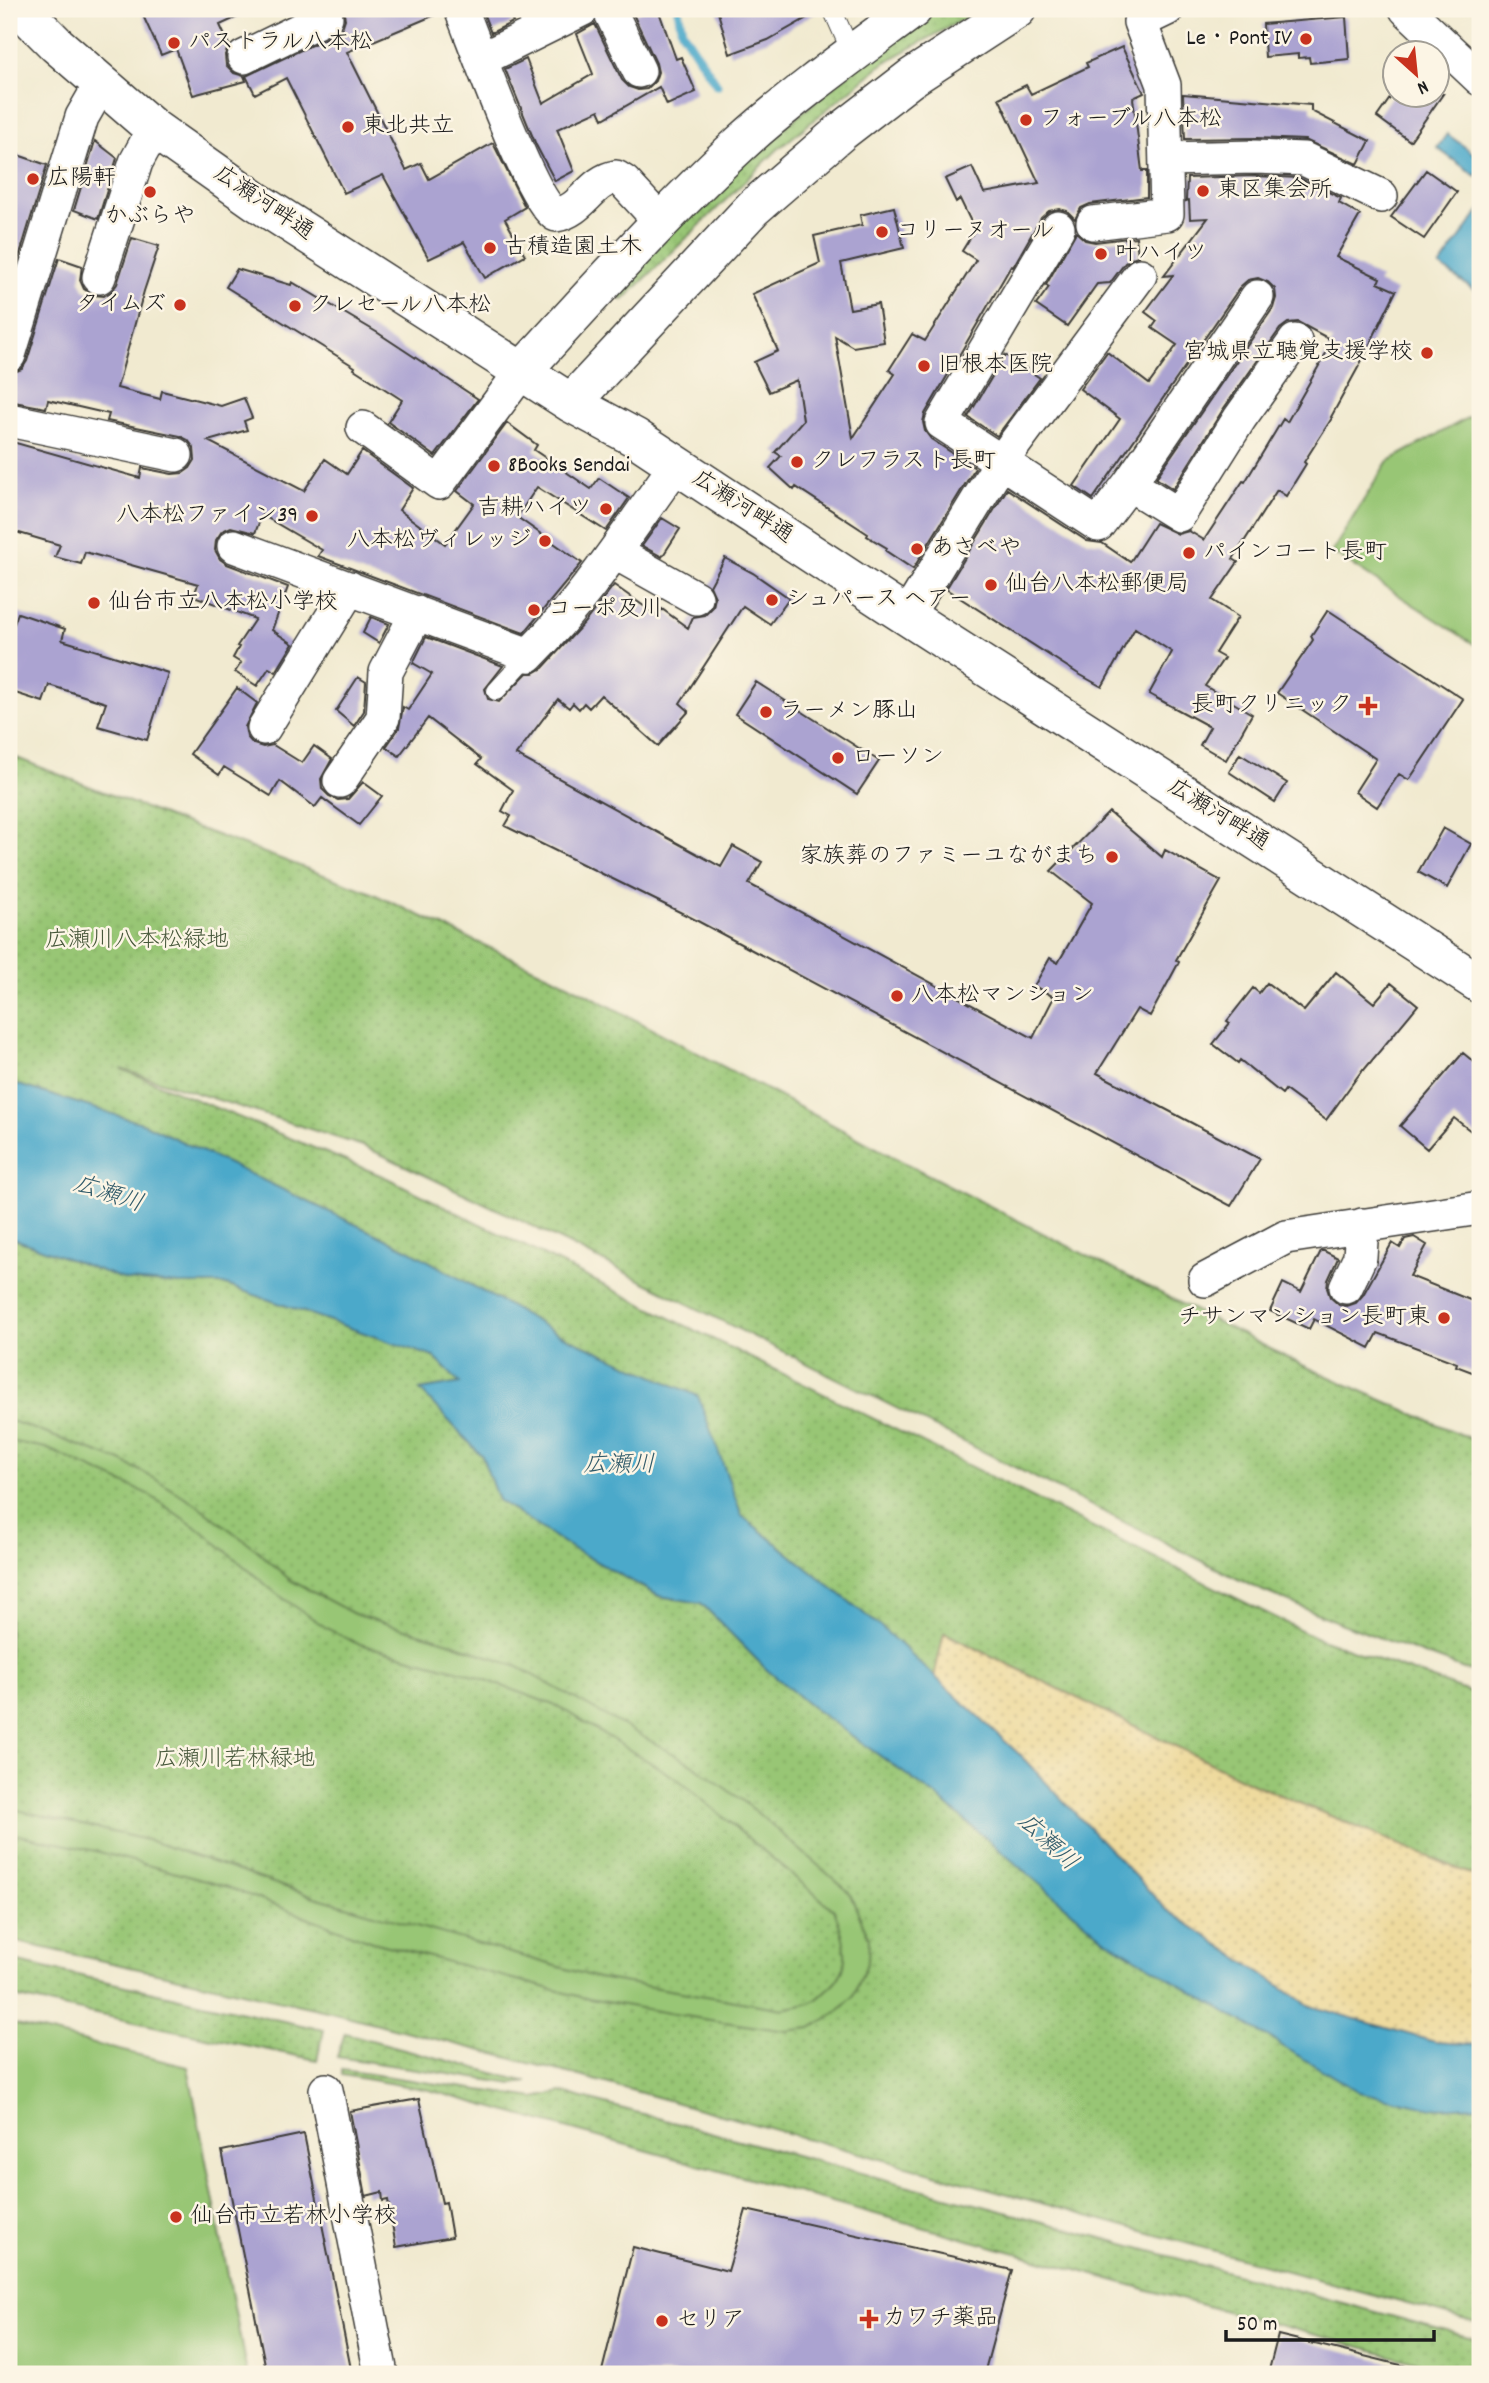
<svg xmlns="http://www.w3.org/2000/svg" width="1489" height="2383" viewBox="0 0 1489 2383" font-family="Dekko,'Klee One',sans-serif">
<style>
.grass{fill:url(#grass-dots);stroke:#5a7148;stroke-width:2}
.sand{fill:url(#sand-dots);stroke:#857b5d;stroke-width:2}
.garden{fill:#98c674;stroke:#5a7148;stroke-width:2}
.water{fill:#4ba9ca;stroke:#346273;stroke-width:2}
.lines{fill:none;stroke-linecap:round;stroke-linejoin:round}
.stream{stroke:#4ba9ca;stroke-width:9}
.building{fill:#aba3d1}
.lane-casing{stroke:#3c3b37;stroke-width:20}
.street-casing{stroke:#3c3b37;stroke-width:36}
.secondary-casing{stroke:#3c3b37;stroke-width:41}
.lane{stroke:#fff;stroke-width:18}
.street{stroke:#fff;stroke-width:33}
.secondary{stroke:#fff;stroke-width:38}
.poi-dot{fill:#c8321e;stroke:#fcf5e5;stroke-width:2.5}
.labels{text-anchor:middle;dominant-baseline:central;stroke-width:5;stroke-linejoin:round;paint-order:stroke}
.poi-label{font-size:23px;fill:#1c1c1c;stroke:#fcf5e5;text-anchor:start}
.street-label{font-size:23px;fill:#1c1c1c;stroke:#fcf5e5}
.park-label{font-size:23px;fill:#47583b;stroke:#fcf5e5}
.water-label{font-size:24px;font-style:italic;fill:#315b6a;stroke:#fcf5e5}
</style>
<defs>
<pattern id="grass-dots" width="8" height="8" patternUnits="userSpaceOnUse" patternTransform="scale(1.75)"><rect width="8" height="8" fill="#98c674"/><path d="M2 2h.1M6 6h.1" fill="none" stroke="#82aa64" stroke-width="1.8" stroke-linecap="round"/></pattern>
<pattern id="sand-dots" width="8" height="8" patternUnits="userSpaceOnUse" patternTransform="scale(1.75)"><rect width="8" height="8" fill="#eeda9e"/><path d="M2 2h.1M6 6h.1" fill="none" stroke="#ccba88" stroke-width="1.8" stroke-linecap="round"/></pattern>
</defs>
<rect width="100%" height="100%" fill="#fcf5e5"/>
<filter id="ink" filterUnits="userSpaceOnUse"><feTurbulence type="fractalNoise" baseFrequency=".0143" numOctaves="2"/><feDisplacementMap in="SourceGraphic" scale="14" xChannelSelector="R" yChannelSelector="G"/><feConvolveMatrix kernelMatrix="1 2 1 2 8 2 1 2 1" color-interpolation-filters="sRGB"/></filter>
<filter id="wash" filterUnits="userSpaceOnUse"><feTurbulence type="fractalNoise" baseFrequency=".00686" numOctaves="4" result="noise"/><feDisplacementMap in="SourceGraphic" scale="28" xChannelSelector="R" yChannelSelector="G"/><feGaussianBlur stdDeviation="1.57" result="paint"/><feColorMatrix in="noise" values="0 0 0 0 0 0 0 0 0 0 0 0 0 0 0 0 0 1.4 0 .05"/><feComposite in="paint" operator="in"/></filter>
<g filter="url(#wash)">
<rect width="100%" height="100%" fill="#f1ead0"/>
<path class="grass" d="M938,9H982L885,62L777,150L623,300L612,293L706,192L868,58Z
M9,755L173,819L367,891L566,983L897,1159L1300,1364L1480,1443V1675L1340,1623L1256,1588L520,1220L363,1146L121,1069L385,1177L1315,1637L1480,1696V1878L1253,1784L945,1633L934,1677L881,1627L742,1516L697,1396L557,1333L407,1249L145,1124L9,1082Z
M9,1237L126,1280L180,1284H223L434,1357L461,1383L420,1390L482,1456L498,1500L573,1549L658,1596L701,1603L766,1669L809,1705L936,1796L1106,1940L1206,1999L1433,2108L1480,2106V2324L587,2078L331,2012L9,1940Z
M9,1960L324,2030L317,2060L9,1996Z
M345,2033L527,2082L513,2084L337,2057Z
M342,2070L535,2098L561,2092L1480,2340V2374H1462L1188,2301L429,2090L342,2075Z"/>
<path class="sand" d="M944,1633L1253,1784L1480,1878V2045L1435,2042L1310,2006L1166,1909L1020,1755L934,1677Z"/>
<path class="garden" d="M1480,411V648L1332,552L1387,462Z
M9,1420L121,1461L152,1477L193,1502L257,1550L290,1580L354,1614L446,1641L518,1667L692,1764L747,1804L849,1892L869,1938L868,1961L853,1997L837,2012L811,2028L786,2031L703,2019L589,1999L373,1942L224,1886L96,1851L9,1833V1808L151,1841L311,1896L598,1978L783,2009C791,2007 801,2006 810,2003C816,2001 822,1995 827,1990C855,1969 845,1938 834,1910L679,1780L559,1707L467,1673L356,1643L328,1629L277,1594L207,1535L148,1494L46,1448L9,1441Z
M9,2023L188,2067L247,2374H9Z"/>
<path class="water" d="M1447,134L1480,158V170L1476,176L1437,148Z
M1480,210V294L1440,266Z
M9,1082L145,1124L407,1249L557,1333L698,1396L742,1516L881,1627L1020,1755L1166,1909L1310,2006L1435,2042L1480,2045V2106L1433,2108L1359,2092L1106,1940L936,1796L809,1705L766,1669L701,1603L659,1596L573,1549L498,1500L482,1456L420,1390L460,1383L434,1357L223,1284H180L126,1280L9,1237Z"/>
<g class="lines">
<path class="stream" d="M678,9L682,31L717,85"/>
</g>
<g id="blocks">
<path class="building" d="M140,9H255L220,25L229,45L225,55L226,65L234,73L244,76L246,81L193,95L176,49L161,55Z
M343,9H442V12L347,52L406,170L421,163L429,179L493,143L525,207L505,219L525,255L485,278L464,242L429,259L383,175L344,193L286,78L255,94L246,76L335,34L342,28L345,19Z
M498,9H507L513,22L491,33L484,15Z
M645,9H658L676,59L681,57L696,92L667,105L659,87L603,119L599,110L557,129L574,171L555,181L536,145L505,69L526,59L543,103L593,74L577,34L595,24L622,80L629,87L638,90L647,89L655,81L658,72L656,63L633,14Z
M717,9H821V10L768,40L730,54Z
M1346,17L1349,59L1310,63L1309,57L1298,58V54L1265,57L1263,24Z
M1122,47L1144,93L1133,98L1142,171H1147V197L1090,204L1081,208L1075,219L1067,211L1059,209L1049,211L1041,218L1013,267L1011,266L925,414L923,422L925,431L931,439L975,468L913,569L886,551L887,548L867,536L868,534L796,487L794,490L770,468L781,456L775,452L803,420L797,380L769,392L754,362L778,351L752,294L820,263L814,236L862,225L860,215L894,207L904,248L841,263L850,309L878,304L884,342L853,347L835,336L853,438L895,374L889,370L912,334L925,341L976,260L962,251L975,230L960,199L956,202L945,179L972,167L984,193L1039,183L999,98L1026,85L1031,94L1088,67L1086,63Z
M1183,94L1311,105V111L1370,141L1358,164L1305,140L1256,138L1185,139Z
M1393,94H1443L1410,141L1377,117Z
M95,141L117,158L98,219L74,210Z
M9,152L47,165L9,290Z
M1426,170L1457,192L1424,239L1391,217Z
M1255,176L1299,178L1341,198L1339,203L1360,215L1336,257L1380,278L1378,283L1396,291L1360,364L1331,417L1332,418L1304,462L1306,464L1286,496L1277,490L1233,559L1238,562L1212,600L1238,617L1215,653L1224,658L1205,686L1252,714L1226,760L1200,745L1210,727L1149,694L1172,652L1135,628L1102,687L1077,673L946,589L1007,489L1087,541L1102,543L1130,562L1155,523L1178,534L1189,531L1204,540L1243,481L1245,482L1283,419L1287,422L1333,341L1298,322L1288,323L1280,329L1224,408L1173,489L1156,478L1273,308L1276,298L1275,289L1268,282L1258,278L1248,280L1241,286L1093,499L1074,486L1120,419L1080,389L1107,352L1149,384L1177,345L1152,328L1157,321L1145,312L1173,275L1164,276L1208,218L1190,219L1189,200L1186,201L1187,178Z
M1076,232L1085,240L1095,242L1136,237L1138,256L1132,258L1125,263L1110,283L1097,284L1067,326L1036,305L1049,287L1046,285Z
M132,238L159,246L144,291L117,388L160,399L162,391L221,406L244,398L252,418L244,421L247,430L208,441L304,491L325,459L347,474L362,451L413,488L399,510L445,544L474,504L457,491L507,423L537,445L534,450L591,489L599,478L629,498L606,531L537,487L517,517L582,563L524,633L318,556L322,550L262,515L255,533L231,527L222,531L216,540L215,550L220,559L227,564L288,587L272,630L293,644L276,672L269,668L257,686L235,672L241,663L233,658L239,647L237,646L255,619L194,596L198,584L85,552L81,564L55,557L60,545L9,530V441L140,478L142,468L172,474L183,473L190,468L195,460L194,448L188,440L180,436L107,421L109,414L48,400L46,408L9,401V374L22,369L27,361L59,258L82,266L80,280L84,289L94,295L104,296L112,291L117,284Z
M237,269L291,285L292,282L378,333L478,399L435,456L388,422L402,400L354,369L355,367L226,287Z
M1005,355L1040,378L997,436L968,417Z
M662,518L680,529L662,557L642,546Z
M725,558L753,573L789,598L770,624L743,606L680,703L689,711L658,746L601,695L589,708L584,703L579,709L573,703L569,708L558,699L516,755L721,867L733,846L762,862L749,884L1033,1038L1054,997L1034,986L1050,958L1058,963L1092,903L1051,871L1109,812L1162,857L1165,850L1221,881L1176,960L1179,962L1150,1016L1137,1009L1097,1073L1260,1159L1231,1206L692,918L505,826L511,816L502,811L513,790L477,764L481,759L428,718L399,756L386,747L399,728L403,707L408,710L432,674L413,663L426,637L503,666L485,689L488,699L499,702L527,673H534L543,668L584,623L614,585L658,616L662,609L688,628L693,617L705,615L713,607L715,597L710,586Z
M1328,610L1463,699L1409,780L1399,774L1377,807L1355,792L1376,759L1277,693L1313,640L1311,636Z
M18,613L65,629L62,640L168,673L147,740L98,726L106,703L49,685L43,702L9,691V622L14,624Z
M371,617L389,624L379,643L363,633Z
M358,677L366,682L364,711L354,726L336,711Z
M756,682L879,761L857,794L735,714Z
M237,688L257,703L245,727L247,737L253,744L263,747L273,745L302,763L314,746L332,759L321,779L322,789L329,796L338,800L348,799L363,782L382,796L359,825L322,798L315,807L280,781L271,796L224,767L219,775L190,754Z
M1240,754L1287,783L1275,802L1229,772Z
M1443,828L1471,844L1447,888L1418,872Z
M1336,972L1374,1003L1391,983L1418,1005L1364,1070L1363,1069L1326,1120L1285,1090L1282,1094L1240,1060L1238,1063L1213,1044L1230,1023L1227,1021L1253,988L1259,993L1267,983L1304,1011Z
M1463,1053L1480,1067V1138L1454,1118L1427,1149L1400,1126Z
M1414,1237L1427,1245L1410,1276L1480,1304V1375L1456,1366L1457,1363L1378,1333L1370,1348L1314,1319L1309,1329L1270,1311L1283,1283L1301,1292L1321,1251H1324L1338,1258L1328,1280L1327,1288L1330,1297L1339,1305L1347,1306L1356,1303L1363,1295L1392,1243L1400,1248L1405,1239Z
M419,2099L442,2203L446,2202L452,2237L396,2247L388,2200L383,2201L382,2192L366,2196L350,2111Z
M304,2134L352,2374H267L222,2151Z
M746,2210L1012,2270L984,2374H615L602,2371L633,2247L728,2271Z
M1278,2335L1405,2366L1404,2374H1268Z"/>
</g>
</g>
<g filter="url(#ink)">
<use href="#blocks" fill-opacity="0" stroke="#3c3b37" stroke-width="2"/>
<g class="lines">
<g class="lane-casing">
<path id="lane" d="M832,9L852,54
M496,691L529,655"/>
</g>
<g class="street-casing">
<path id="street" d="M461,9C476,46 530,199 556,215C582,211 591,181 616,177L624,182L661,222
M609,9L639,71
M1406,9L1480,79
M244,57L326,17L322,9
M482,59L583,9
M1166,159L1255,157L1304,159L1381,196
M1093,223L1167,214L1164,85L1140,22L1167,9
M1058,228L942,423L1098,525L1129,484L1179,515L1240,418L1295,341
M99,277L136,162L154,129
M9,355L82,117L101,84
M9,420L176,455
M363,428L439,483L522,371
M1129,484L1257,297
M234,546L529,655C586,598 629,530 676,465
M616,553L696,598
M907,616L1001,462L1140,275
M264,728L350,588
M340,781L383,718L386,672L417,613
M1205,1280L1286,1237L1480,1208
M1346,1287L1360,1257L1362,1225
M326,2090L381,2374"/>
</g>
<g class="secondary-casing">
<path id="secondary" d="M21,9L57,45L154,129L256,201L571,403L636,438L888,604L1480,984
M522,371C593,294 663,215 740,144C794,95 855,52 913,9
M571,403L753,208L841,132L911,78L1017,9"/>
</g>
<use href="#lane" class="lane"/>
<use href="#street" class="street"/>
<use href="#secondary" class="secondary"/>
</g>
</g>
<g class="poi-dot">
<circle cx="1306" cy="39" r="7"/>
<circle cx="174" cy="43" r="7"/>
<circle cx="1026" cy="120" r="7"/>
<circle cx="348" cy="127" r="7"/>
<circle cx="33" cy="179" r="7"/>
<circle cx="1203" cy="191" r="7"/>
<circle cx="150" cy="192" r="7"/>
<circle cx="882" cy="232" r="7"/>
<circle cx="490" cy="248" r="7"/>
<circle cx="1101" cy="254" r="7"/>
<circle cx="180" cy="305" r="7"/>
<circle cx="295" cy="306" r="7"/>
<circle cx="1427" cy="353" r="7"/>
<circle cx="924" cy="366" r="7"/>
<circle cx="797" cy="462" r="7"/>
<circle cx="494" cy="466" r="7"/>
<circle cx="606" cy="509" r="7"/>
<circle cx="312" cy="516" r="7"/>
<circle cx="545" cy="541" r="7"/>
<circle cx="917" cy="549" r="7"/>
<circle cx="1189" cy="553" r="7"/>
<circle cx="991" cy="585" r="7"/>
<circle cx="772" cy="600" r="7"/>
<circle cx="94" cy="603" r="7"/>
<circle cx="534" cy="610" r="7"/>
<path d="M1364.5 695.5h7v7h7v7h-7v7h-7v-7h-7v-7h7z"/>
<circle cx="766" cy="712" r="7"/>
<circle cx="838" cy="758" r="7"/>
<circle cx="1112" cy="857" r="7"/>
<circle cx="897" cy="996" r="7"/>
<circle cx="1444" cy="1318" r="7"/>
<circle cx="176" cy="2217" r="7"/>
<path d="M865.5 2308.5h7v7h7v7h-7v7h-7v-7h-7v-7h7z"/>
<circle cx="662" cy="2321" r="7"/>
</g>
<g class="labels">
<g class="poi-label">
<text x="1292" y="39" text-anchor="end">Le・Pont IV</text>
<text x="188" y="43">パストラル八本松</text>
<text x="1040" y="120">フォーブル八本松</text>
<text x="362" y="127">東北共立</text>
<text x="47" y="179">広陽軒</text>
<text x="1217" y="191">東区集会所</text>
<text x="150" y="217" text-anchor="middle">かぶらや</text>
<text x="896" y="232">コリーヌオール</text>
<text x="504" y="248">古積造園土木</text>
<text x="1115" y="254">叶ハイツ</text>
<text x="166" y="305" text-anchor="end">タイムズ</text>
<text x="309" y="306">クレセール八本松</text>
<text x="1413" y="353" text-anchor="end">宮城県立聴覚支援学校</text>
<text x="938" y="366">旧根本医院</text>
<text x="811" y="462">クレフラスト長町</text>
<text x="508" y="466">8Books Sendai</text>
<text x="592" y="509" text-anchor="end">吉耕ハイツ</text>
<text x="298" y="516" text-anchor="end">八本松ファイン39</text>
<text x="531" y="541" text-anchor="end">八本松ヴィレッジ</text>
<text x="931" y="549">あさべや</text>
<text x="1203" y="553">パインコート長町</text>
<text x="1005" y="585">仙台八本松郵便局</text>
<text x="786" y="600">シュパース ヘアー</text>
<text x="108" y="603">仙台市立八本松小学校</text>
<text x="548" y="610">コーポ及川</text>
<text x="1352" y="706" text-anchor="end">長町クリニック</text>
<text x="780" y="712">ラーメン豚山</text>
<text x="852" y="758">ローソン</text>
<text x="1098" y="857" text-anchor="end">家族葬のファミーユながまち</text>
<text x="911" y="996">八本松マンション</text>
<text x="1430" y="1318" text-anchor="end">チサンマンション長町東</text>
<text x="190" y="2217">仙台市立若林小学校</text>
<text x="883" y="2319">カワチ薬品</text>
<text x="676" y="2321">セリア</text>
</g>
<g class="street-label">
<text transform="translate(263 204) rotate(34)">広瀬河畔通</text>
<text transform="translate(742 508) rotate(33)">広瀬河畔通</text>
<text transform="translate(1218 816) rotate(32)">広瀬河畔通</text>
</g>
<g class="park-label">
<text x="137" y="941">広瀬川八本松緑地</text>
<text x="235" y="1760">広瀬川若林緑地</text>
</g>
<g class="water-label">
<text transform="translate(108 1195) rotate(18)">広瀬川</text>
<text x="619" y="1466">広瀬川</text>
<text transform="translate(1047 1843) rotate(43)">広瀬川</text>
</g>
</g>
<rect width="1489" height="2383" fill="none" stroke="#fcf5e5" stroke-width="35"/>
<g transform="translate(1416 74) rotate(153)"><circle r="33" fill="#fcf5e5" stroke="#a29e95" stroke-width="2"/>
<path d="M0-5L12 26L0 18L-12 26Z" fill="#c8321e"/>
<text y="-10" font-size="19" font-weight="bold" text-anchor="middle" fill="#1c1c1c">N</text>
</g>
<path d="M1226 2330v10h208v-10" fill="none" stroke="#1c1c1c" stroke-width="3.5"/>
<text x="1237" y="2330" font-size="21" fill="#1c1c1c" stroke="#fcf5e5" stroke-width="5" paint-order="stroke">50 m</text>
</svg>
